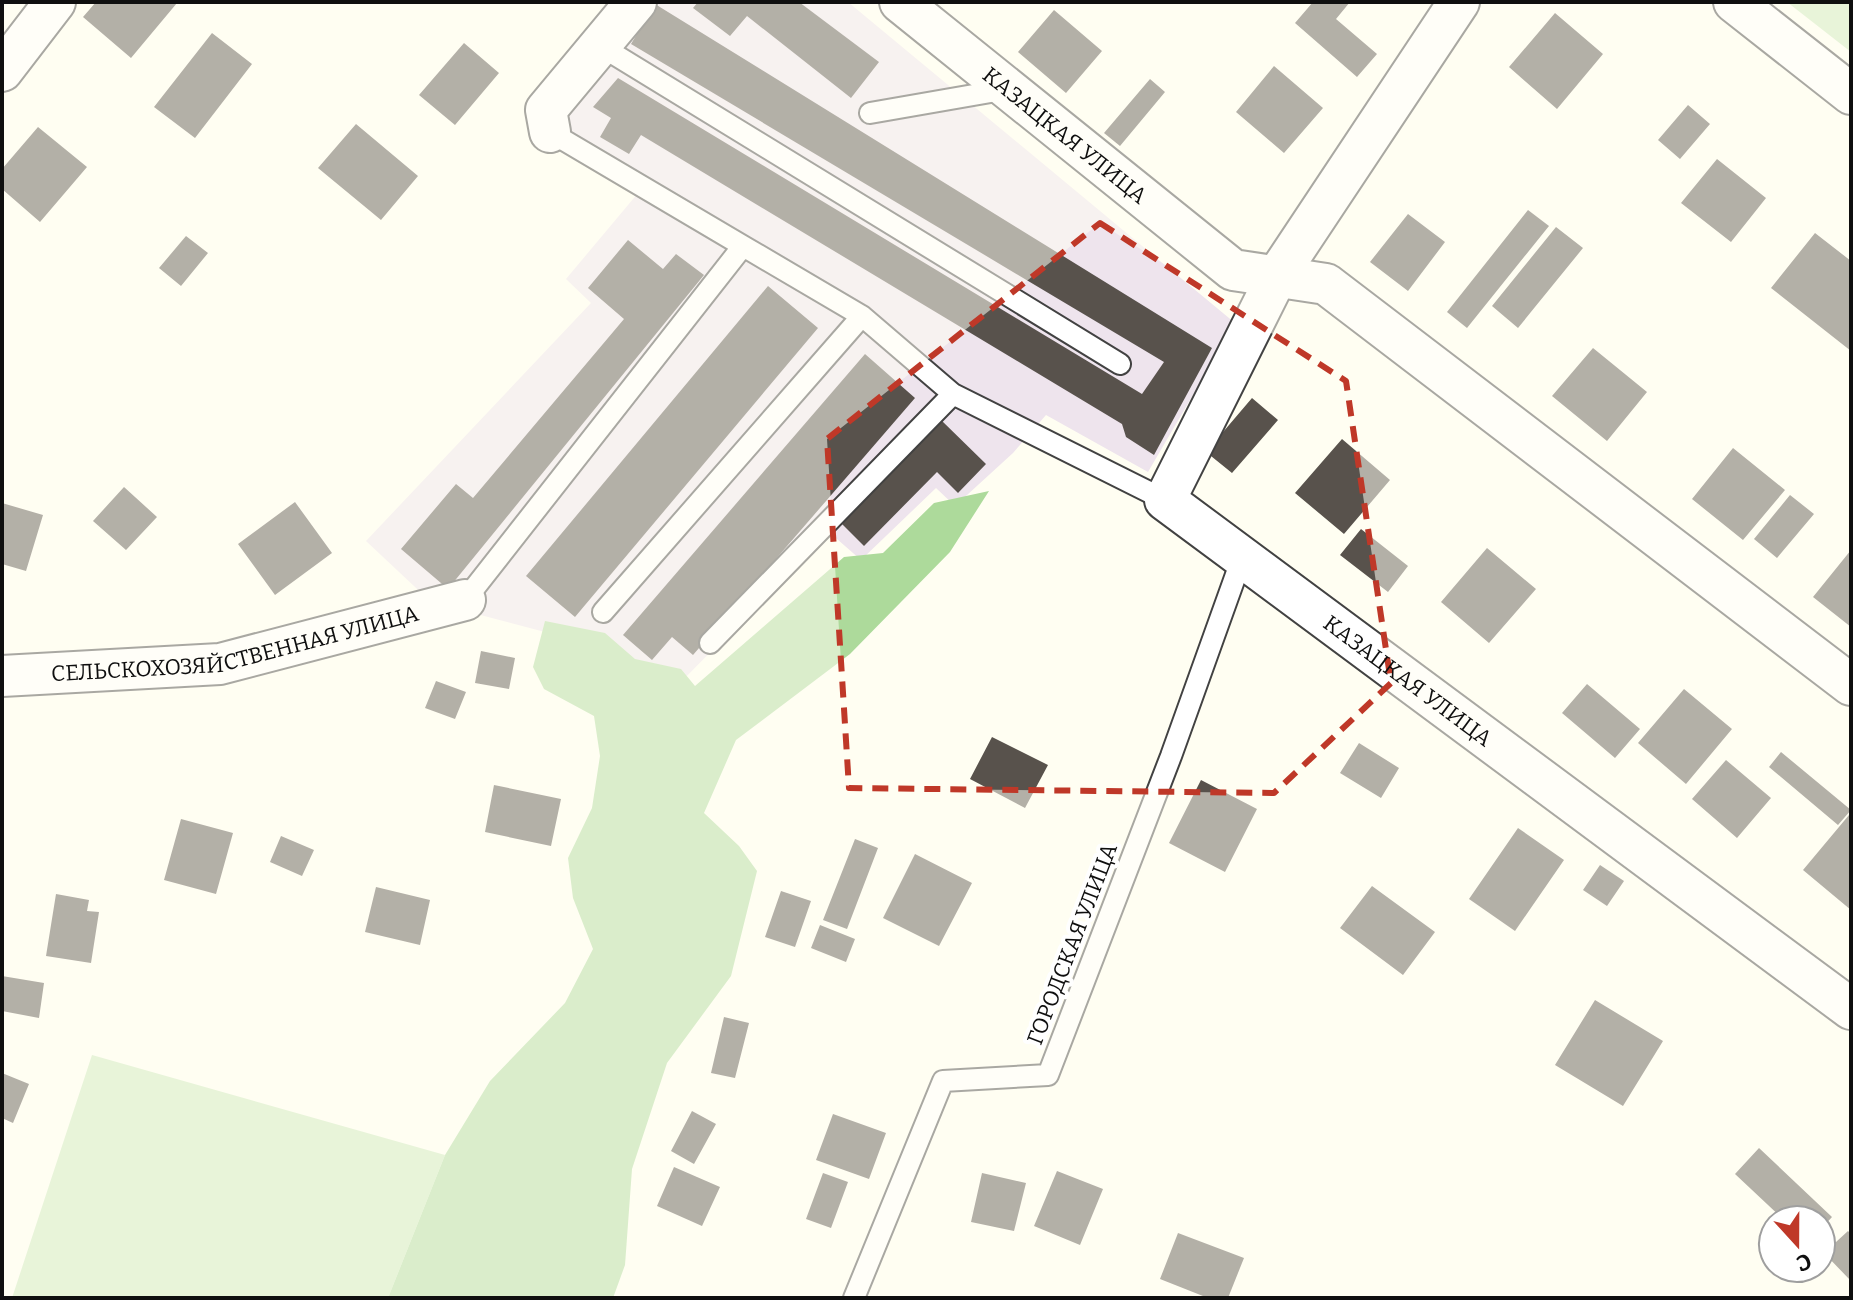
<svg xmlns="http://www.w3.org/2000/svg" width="1853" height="1300" viewBox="0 0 1853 1300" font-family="Bitter,serif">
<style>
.industrial{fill:#eee4ed}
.green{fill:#cce9bb}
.forest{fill:#adda9b}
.building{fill:#58524c}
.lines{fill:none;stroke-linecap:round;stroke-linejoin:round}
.service-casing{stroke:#424242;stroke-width:24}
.minor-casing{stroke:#424242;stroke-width:44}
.service{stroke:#fff;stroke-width:20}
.minor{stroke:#fff;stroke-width:40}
.marked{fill:none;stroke:#bf3828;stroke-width:6;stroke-dasharray:16 10;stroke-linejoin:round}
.labels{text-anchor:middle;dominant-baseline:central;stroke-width:8;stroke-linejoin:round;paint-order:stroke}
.street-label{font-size:22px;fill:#0f0f0f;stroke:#fff}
</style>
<rect width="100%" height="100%" fill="#fffef2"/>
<path class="industrial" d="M652,2H848L1235,323L1148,472L1046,415L1013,453L955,506L936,488L861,560L829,532L674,689L560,636L431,602L366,541L591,303L566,279L649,180L557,126Z"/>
<path class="green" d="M1787,2H1851V52Z
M92,1055L445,1155L388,1298H12Z"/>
<path class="forest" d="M989,491L950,552L850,654L736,740L704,813L739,846L757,871L731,976L667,1063L632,1169L625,1265L613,1298H388L445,1155L490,1081L565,1003L593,949L573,898L568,858L592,808L600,756L594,716L544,689L533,667L545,621L605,633L635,659L681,669L695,686L844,557L883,553L934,503Z"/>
<path class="building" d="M96,2H176L177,3L131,58L83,17Z
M698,2H799L879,62L851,98L747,16L730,36L693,8Z
M1313,2H1350L1336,19L1377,54L1357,77L1295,23Z
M655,4L1212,348L1154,455L1126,437L1122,424L641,135L629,154L600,137L611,118L593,107L618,78L1142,394L1164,362L631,44Z
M1054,10L1102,51L1066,93L1018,52Z
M1555,13L1603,54L1557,109L1509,67Z
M212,33L252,64L195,138L154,107Z
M464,43L499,73L455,125L419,95Z
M1274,66L1323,108L1284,153L1236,112Z
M1150,79L1165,92L1120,146L1104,133Z
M1688,105L1710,124L1680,159L1658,140Z
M356,124L418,176L381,220L318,168Z
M38,127L87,167L40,222L2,189V169Z
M1717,159L1766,198L1731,242L1681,203Z
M1528,210L1549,226L1467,328L1447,312Z
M1408,214L1445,242L1408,291L1370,262Z
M1556,227L1583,248L1518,328L1492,306Z
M1815,233L1851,261V351L1771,288Z
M186,236L208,253L181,286L159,268Z
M628,240L663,269L676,254L704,275L448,589L401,549L456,484L473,498L624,319L588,288Z
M768,286L818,328L575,617L526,576Z
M1593,348L1647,392L1607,441L1552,396Z
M865,354L915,398L693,655L672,637L652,660L623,635Z
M1252,398L1278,420L1232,473L1206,452Z
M941,420L986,464L958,493L937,472L864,546L840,522Z
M1342,439L1390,480L1344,534L1295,493Z
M1733,448L1785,490L1743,540L1692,499Z
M124,487L157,517L126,550L93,521Z
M1790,495L1814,514L1777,558L1754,539Z
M295,502L332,553L275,595L238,544Z
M2,503L43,515L26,571L2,564Z
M1361,529L1408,566L1388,592L1340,555Z
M1487,548L1536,589L1489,643L1441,602Z
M1851,550V627L1813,597Z
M481,651L515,658L509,689L475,683Z
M436,681L466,692L455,719L425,708Z
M1587,684L1640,729L1615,758L1562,713Z
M1684,689L1732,729L1686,784L1638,743Z
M992,737L1048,765L1025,808L970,779Z
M1359,743L1399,768L1381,798L1340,773Z
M1781,752L1851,810L1838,825L1769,767Z
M1726,760L1771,798L1737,838L1692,799Z
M1201,780L1257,809L1225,872L1169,843Z
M494,785L561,799L551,846L485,832Z
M1849,815L1851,817V910L1803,870Z
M181,819L233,833L216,894L164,880Z
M1518,828L1564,860L1515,931L1469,899Z
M281,836L314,850L302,876L270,862Z
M855,839L878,848L847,929L823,920Z
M915,854L972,883L939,946L883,918Z
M1600,865L1624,881L1607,906L1583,890Z
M1372,886L1435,932L1403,975L1340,928Z
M376,887L430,900L420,945L365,932Z
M781,891L811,901L795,947L765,937Z
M56,894L89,900L87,911L99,912L91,963L46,956Z
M820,925L855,939L846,962L811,948Z
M2,976L44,983L39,1018L2,1011Z
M1595,1000L1663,1041L1623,1106L1555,1065Z
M724,1017L749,1023L735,1078L711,1073Z
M2,1073L29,1084L13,1123L2,1118Z
M692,1111L716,1124L694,1164L671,1151Z
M833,1114L886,1133L869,1179L816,1160Z
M1759,1148L1832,1217L1821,1229V1220H1784L1735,1174Z
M674,1167L720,1187L702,1226L657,1206Z
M1057,1171L1103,1189L1080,1245L1034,1226Z
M823,1173L848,1182L831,1228L806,1219Z
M982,1173L1026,1183L1014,1231L971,1222Z
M1848,1231L1851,1234V1281L1824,1253Z
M1178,1233L1244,1258L1228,1298H1208L1160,1279Z"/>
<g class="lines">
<g class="service-casing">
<path id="service" d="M599,45L1120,364
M870,113L1008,89
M743,246L862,316L953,394L1165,500
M465,600L743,246L550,132
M603,612L862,316
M710,643L953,394
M854,1298L943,1081L1048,1075L1171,756L1242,558"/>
</g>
<g class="minor-casing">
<g id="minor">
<path id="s1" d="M900,2L1233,270L1326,284L1851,685"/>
<path id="s2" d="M1459,2L1277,276L1165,500L1851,1009"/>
<path d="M1734,2L1851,94"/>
<path d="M2,71L55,2"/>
<path d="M550,132L546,110L636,2"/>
<path id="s3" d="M2,676L220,664L465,600"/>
</g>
</g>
<use href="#service" class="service"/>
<use href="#minor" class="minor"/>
</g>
<path d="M0 0H1853V1300H0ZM1100,223L1346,381L1391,683L1274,793L849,788L827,439Z" fill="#fffef2" fill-opacity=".55" fill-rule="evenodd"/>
<path class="marked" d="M1100,223L1346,381L1391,683L1274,793L849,788L827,439Z"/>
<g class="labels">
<g class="street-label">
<text stroke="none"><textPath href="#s1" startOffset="212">КАЗАЦКАЯ УЛИЦА</textPath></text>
<text stroke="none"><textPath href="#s3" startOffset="236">СЕЛЬСКОХОЗЯЙСТВЕННАЯ УЛИЦА</textPath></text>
<text stroke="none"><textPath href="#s2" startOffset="882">КАЗАЦКАЯ УЛИЦА</textPath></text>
<text transform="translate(1072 944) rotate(-69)">ГОРОДСКАЯ УЛИЦА</text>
</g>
</g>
<rect width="1853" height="1300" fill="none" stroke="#0f0f0f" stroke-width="8"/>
<g transform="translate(1797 1244) rotate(159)"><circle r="38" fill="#ffffff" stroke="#9f9f9f" stroke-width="2"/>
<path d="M0-6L14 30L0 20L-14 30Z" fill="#bf3828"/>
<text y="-12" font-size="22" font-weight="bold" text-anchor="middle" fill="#0f0f0f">С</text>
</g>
</svg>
